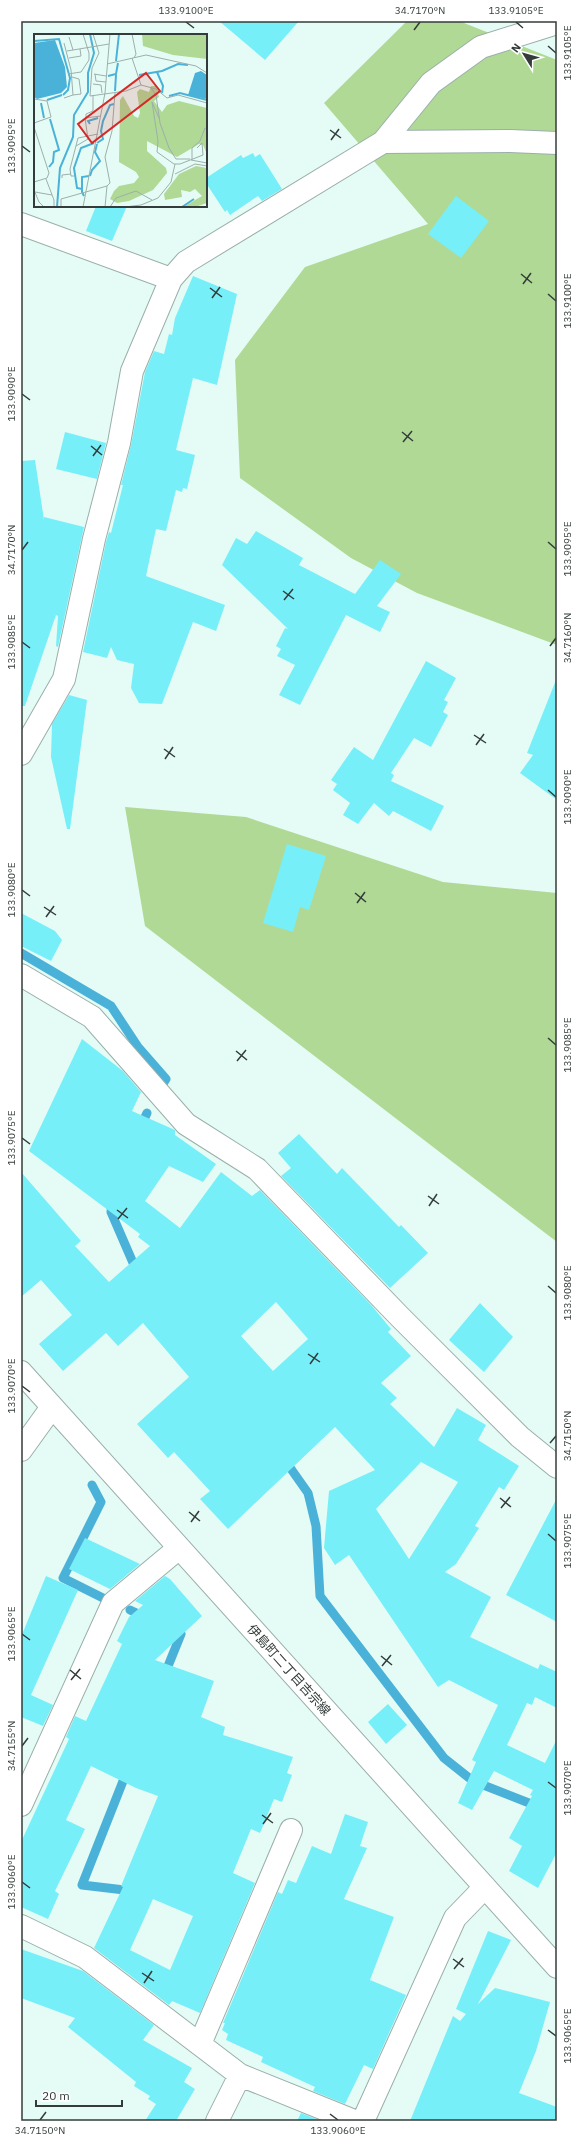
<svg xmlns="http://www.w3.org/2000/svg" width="578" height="2142" viewBox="0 0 578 2142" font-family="'IBM Plex Sans','Noto Sans JP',sans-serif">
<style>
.green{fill:#b0d995}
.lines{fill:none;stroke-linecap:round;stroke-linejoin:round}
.stream{stroke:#4ab2d8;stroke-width:9}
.building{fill:#77eff9;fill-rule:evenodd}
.minor-casing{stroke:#9aafaa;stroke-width:24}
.minor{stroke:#fff;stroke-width:22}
.ticks{fill:none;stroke:#333c3a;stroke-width:1.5}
.labels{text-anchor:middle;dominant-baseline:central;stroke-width:4;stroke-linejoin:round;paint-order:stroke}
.street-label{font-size:13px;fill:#333c3a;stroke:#fff}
.inset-river{fill:none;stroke:#4ab2d8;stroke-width:2}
.inset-road{fill:none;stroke:#9eafab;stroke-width:1}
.view{fill:#d62828;fill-opacity:0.15;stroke:#d62828;stroke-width:2}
.inset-edge{fill:none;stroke:#333c3a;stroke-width:2}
.neatline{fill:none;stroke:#333c3a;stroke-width:1.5}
.ticks-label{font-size:10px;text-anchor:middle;fill:#333c3a}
</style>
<rect width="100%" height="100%" fill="#e5fcf6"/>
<path class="green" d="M407,21H459L557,60V645L417,593L351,558L240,478L235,360L305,267L428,224L324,103Z
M125,807L246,817L443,882L557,893V1242L145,926Z"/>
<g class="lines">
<path class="stream" d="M21,953L111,1006L138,1047L166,1079L163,1084
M140,1128L147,1113
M112,1201L111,1212L137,1272
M284,1459L308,1493L316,1526L320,1596L444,1758L473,1781L557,1814
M92,1485L101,1502L63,1578L103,1598
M130,1610L145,1617
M164,1676L181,1634L173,1630
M127,1771L82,1885L133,1891"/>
</g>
<path class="building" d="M219,21H299L265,60Z
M253,153L255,157L260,154L282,189L262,201L258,196L230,215L227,210L225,212L206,183V178L241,155L243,158Z
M456,196L489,221L461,258L428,234Z
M96,206H127L112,241L86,231Z
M193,276L237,294L217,385L193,378L176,450L195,455L187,489L183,488L182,492L176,490L166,531L156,529L146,576L225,605L216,631L193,622L162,704L139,703L131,688L134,664L117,660L111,647L107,658L83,652L106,542L109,532L111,533L123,485H121L131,445L145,372L154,351L164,354L169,334L172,335L175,318Z
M65,432L106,443L97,479L56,469Z
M35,460L44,520V517L84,527L58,647L56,646L58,616L56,615L25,706H21V461Z
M256,531L303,558L299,565L355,594L380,560L401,574L377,606L390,612L380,632L346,615L300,705L279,695L295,665L277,656L281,649L276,646L285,628L288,629L222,565L236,538L247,544Z
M426,661L456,678L444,700L448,702L443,712L448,715L431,747L414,738L391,773L394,775L391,781L444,806L431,831L393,811L389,816L374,803L358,824L343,815L350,803L333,790L337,784L331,780L354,747L373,760Z
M556,680H557V800L520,773L533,755L527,753Z
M69,695L87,700L70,829H67L51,757L52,724Z
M287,844L326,856L309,910L300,907L293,932L263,923Z
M21,913L55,931L62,940L51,961L21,946Z
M82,1039L123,1071L141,1092L132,1111L175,1130V1135L216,1164L203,1182L169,1166L145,1201L180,1228L221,1172L252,1196L260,1190L372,1306L391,1329L388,1332L411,1356L381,1383L397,1398L390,1404L434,1447L457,1408L486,1425L478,1440L519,1466L504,1490L499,1487L475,1526L479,1528L456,1564L445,1572L491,1597L470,1637L538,1669L540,1664L557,1672V1708L535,1697L532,1705L527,1703L507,1745L545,1763L557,1739V1852L538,1888L509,1871L522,1846L509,1838L532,1796L530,1795L533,1790L494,1771L472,1810L458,1803L476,1762L472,1760L498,1705L449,1680L438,1687L349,1555L335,1565L324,1548L329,1491L375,1470L335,1427L228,1529L200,1499L210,1491L174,1452L168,1458L137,1424L189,1377L143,1323L118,1346L106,1333L63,1371L39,1344L72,1315L41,1280L21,1297V1172L81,1241L75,1246L109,1282L150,1246L138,1237L140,1234L29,1151ZM276,1302L308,1339L273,1371L241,1336ZM421,1462L458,1482L409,1559L376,1509Z
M299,1134L337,1174L342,1168L399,1227L401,1225L428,1253L390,1288L281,1176L291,1168L278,1153Z
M480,1303L513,1337L484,1372L449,1340Z
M557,1498V1622L506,1595Z
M85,1538L140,1564L110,1589L69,1569Z
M46,1576L78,1590L31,1695L53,1705L43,1726L21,1717V1637Z
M165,1576L170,1579L202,1616L155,1660L214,1681L201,1717L225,1727L223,1735L293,1757L287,1773L292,1775L282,1802L274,1799L260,1833L251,1829L233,1873L255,1883L200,2013L172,2001L169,2005L94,1948L123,1887L121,1886L158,1796L136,1788L91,1766L66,1820L85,1829L55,1891L59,1894L48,1919L21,1907V1842L69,1739L66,1737L75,1716L86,1721L122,1644L117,1641L129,1617L143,1605L135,1601ZM153,1899L193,1916L170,1970L130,1950Z
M388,1704L407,1725L386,1744L368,1722Z
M345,1814L368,1822L360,1846L367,1848L344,1899L394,1917L370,1980L406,1995L373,2069L364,2065L345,2104L313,2091L315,2087L261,2062L263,2057L226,2040L228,2034L222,2030L225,2023H223L278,1892L282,1894L288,1880L296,1883L312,1846L331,1854Z
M488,1931L511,1940L478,2004L495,1988L550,2002L536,2051L519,2093L557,2107V2121H410L453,2016L460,2021L466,2014L456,2009Z
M21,1949L83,1971L154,2025L143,2040L192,2068L184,2082L195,2089L176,2121H145L156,2104L148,2099L150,2096L134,2086L136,2082L68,2027L75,2018L21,1998Z
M301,2113L321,2121H297Z"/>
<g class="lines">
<g class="minor-casing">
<path id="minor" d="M383,142L510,141L557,143
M21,224L171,279
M21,754L64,679L94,539L119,443L132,371L171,279L186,262L383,142L431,83L481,47L557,23
M21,975L92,1017L186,1124L257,1169L400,1317L520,1437L557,1467
M21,1372L557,1967
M21,1450L52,1407
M21,1805L113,1603L179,1548
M21,1926L85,1957L240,2075L354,2121
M200,2044L291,1830
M217,2121L240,2075
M363,2121L455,1918L485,1887"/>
</g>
<use href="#minor" class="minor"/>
</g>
<path class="ticks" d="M186,22L194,28M516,22L523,28M414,30L420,22M548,46L556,53M330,130L341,138M331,140L339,129M22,146L30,152M521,274L532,283M523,284L531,273M210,288L222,297M548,294L556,301M212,298L220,287M22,394L30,400M402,432L413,441M403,442L412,431M91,446L102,455M93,456L101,445M548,542L556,549M22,550L28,542M283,591L294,599M284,600L293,589M22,642L30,648M550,646L556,638M474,735L486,743M476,745L484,734M164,749L175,757M165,759L173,747M548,790L556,797M22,890L30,896M355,893L366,902M357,903L365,892M44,907L56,915M46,917L54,906M548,1038L556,1045M236,1051L247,1060M237,1061L246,1050M22,1138L30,1144M428,1196L439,1204M429,1206L437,1194M117,1210L128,1218M118,1219L127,1208M548,1286L556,1293M308,1354L320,1362M310,1364L318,1353M22,1386L30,1392M550,1443L556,1436M500,1498L511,1507M501,1508L510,1497M189,1512L200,1521M191,1522L199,1511M548,1534L556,1541M22,1634L30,1640M381,1656L392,1665M382,1666L391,1655M70,1670L81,1679M71,1680L80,1669M22,1746L28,1738M548,1782L556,1788M262,1815L273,1823M263,1824L271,1813M22,1882L30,1888M453,1959L464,1967M454,1969L463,1958M142,1973L154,1981M144,1983L152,1971M548,2030L556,2036M330,2114L338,2120M40,2120L46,2112"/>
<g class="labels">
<g class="street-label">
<text transform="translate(289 1670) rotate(48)">伊島町二丁目吉宗線</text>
</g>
</g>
<g transform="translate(34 34)">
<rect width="173" height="173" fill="#e5fcf6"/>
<path d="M108,0H173V25L139,21L109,12ZM117,52H122L125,63L120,67L128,78L133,71L145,67L173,74V120L169,111L165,110L143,123L113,107V117L132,134L133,139L119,156L95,167L83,169L76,165L80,157L85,152L100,149L105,143L102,138L85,128L86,66L89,62L100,82L104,84L106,79L103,58L106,55L115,58ZM162,132L173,134V169L161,173L151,172L168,162L161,155L156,158L147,156L148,163L131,166L130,160L145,140Z" fill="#b0d995"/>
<path d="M21,6L31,33L33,53L27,59L3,65L0,63V9ZM167,37L173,41V65L154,61L161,39Z" fill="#4ab2d8"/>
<path class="inset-river" d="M0,7L25,5L36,44L34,56L29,61M82,27L85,0M123,38L129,52L128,59M105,41L128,37L144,30L154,31M74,42L82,40L84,29M81,57L82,41M135,62L146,59L173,66M13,66L28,61M7,69L10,84M56,90L54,87L64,84M63,109L69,105L67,97L69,87L76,71L80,70M15,133L19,128L20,118L25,116L16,85M56,142L58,136L66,127L61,118L63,110M48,155L43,154L40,134L47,114L60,109M50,162L48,158V143L55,142M23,173L26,134L39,103L40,81L54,58V39L60,19L56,0M148,173L160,165"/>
<path class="inset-road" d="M59,0L65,19L58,34L56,62L92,57L107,51L122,55L133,64L144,61L173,69M98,0L102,20L100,24M35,3L39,16M30,9L37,36L39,61L30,64M33,17L75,10M35,24L47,22L46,15M98,24L107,51M73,30L112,21L162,32L173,39M34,40L47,38L55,26V19L49,0M60,40L72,42M61,40L62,47L72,48M38,43L45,45L47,60L39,61M59,50L67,51L68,59M117,54L122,61L126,89L135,114L142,125H156M0,65L13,67L17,83L0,89M52,84V80L59,77V61M125,84L118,68L124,107L123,118L140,130H146L169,121L168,109L163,114M0,93L15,139L13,144L0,148M42,112L54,105L51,84L67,82M157,126L173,129M158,126V114L166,107L171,94L173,95M141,140L161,130L173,132M40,142H37L36,135L44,104L64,100M28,144V141L37,140M12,145L20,166V173M0,156L5,168L10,173M1,158L18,161M27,173V165L73,152L76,149L71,123L78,97L81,59M49,173L71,59L76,0M71,173L73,152M76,173L82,164L102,157L118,166M91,173L107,171L124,164L137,148L141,130"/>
<path class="view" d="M112,39L126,57L58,109L44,90Z"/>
<rect width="173" height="173" class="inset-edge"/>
</g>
<rect width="578" height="2142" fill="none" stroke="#ffffff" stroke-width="44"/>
<g transform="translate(524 54) rotate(307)" stroke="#ffffff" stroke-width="3" paint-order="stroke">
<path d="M0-3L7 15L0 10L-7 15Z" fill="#333c3a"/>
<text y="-6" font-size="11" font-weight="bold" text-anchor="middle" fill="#333c3a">N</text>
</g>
<path d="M36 2100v6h86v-6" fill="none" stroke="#333c3a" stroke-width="2"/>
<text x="42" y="2100" font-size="12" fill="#333c3a" stroke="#ffffff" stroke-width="3" paint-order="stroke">20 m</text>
<rect x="22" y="22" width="534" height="2098" class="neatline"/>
<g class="ticks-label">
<text x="186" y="14">133.9100°E</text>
<text x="420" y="14">34.7170°N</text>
<text x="516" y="14">133.9105°E</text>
<text transform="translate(567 53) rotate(-90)" y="4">133.9105°E</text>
<text transform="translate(11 146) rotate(-90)" y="4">133.9095°E</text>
<text transform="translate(567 301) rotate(-90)" y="4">133.9100°E</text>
<text transform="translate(11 394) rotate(-90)" y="4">133.9090°E</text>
<text transform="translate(567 549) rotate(-90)" y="4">133.9095°E</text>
<text transform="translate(11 550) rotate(-90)" y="4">34.7170°N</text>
<text transform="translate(567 638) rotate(-90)" y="4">34.7160°N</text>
<text transform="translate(11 642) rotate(-90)" y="4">133.9085°E</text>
<text transform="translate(567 797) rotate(-90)" y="4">133.9090°E</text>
<text transform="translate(11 890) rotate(-90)" y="4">133.9080°E</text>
<text transform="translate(567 1045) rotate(-90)" y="4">133.9085°E</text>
<text transform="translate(11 1138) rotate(-90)" y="4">133.9075°E</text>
<text transform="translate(567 1293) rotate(-90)" y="4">133.9080°E</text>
<text transform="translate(11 1386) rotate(-90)" y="4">133.9070°E</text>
<text transform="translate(567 1436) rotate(-90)" y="4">34.7150°N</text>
<text transform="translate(567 1541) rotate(-90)" y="4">133.9075°E</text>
<text transform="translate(11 1634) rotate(-90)" y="4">133.9065°E</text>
<text transform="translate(11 1746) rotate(-90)" y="4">34.7155°N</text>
<text transform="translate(567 1788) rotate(-90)" y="4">133.9070°E</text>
<text transform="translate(11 1882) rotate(-90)" y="4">133.9060°E</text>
<text transform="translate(567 2036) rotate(-90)" y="4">133.9065°E</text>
<text x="40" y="2134">34.7150°N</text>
<text x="338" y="2134">133.9060°E</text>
</g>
</svg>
